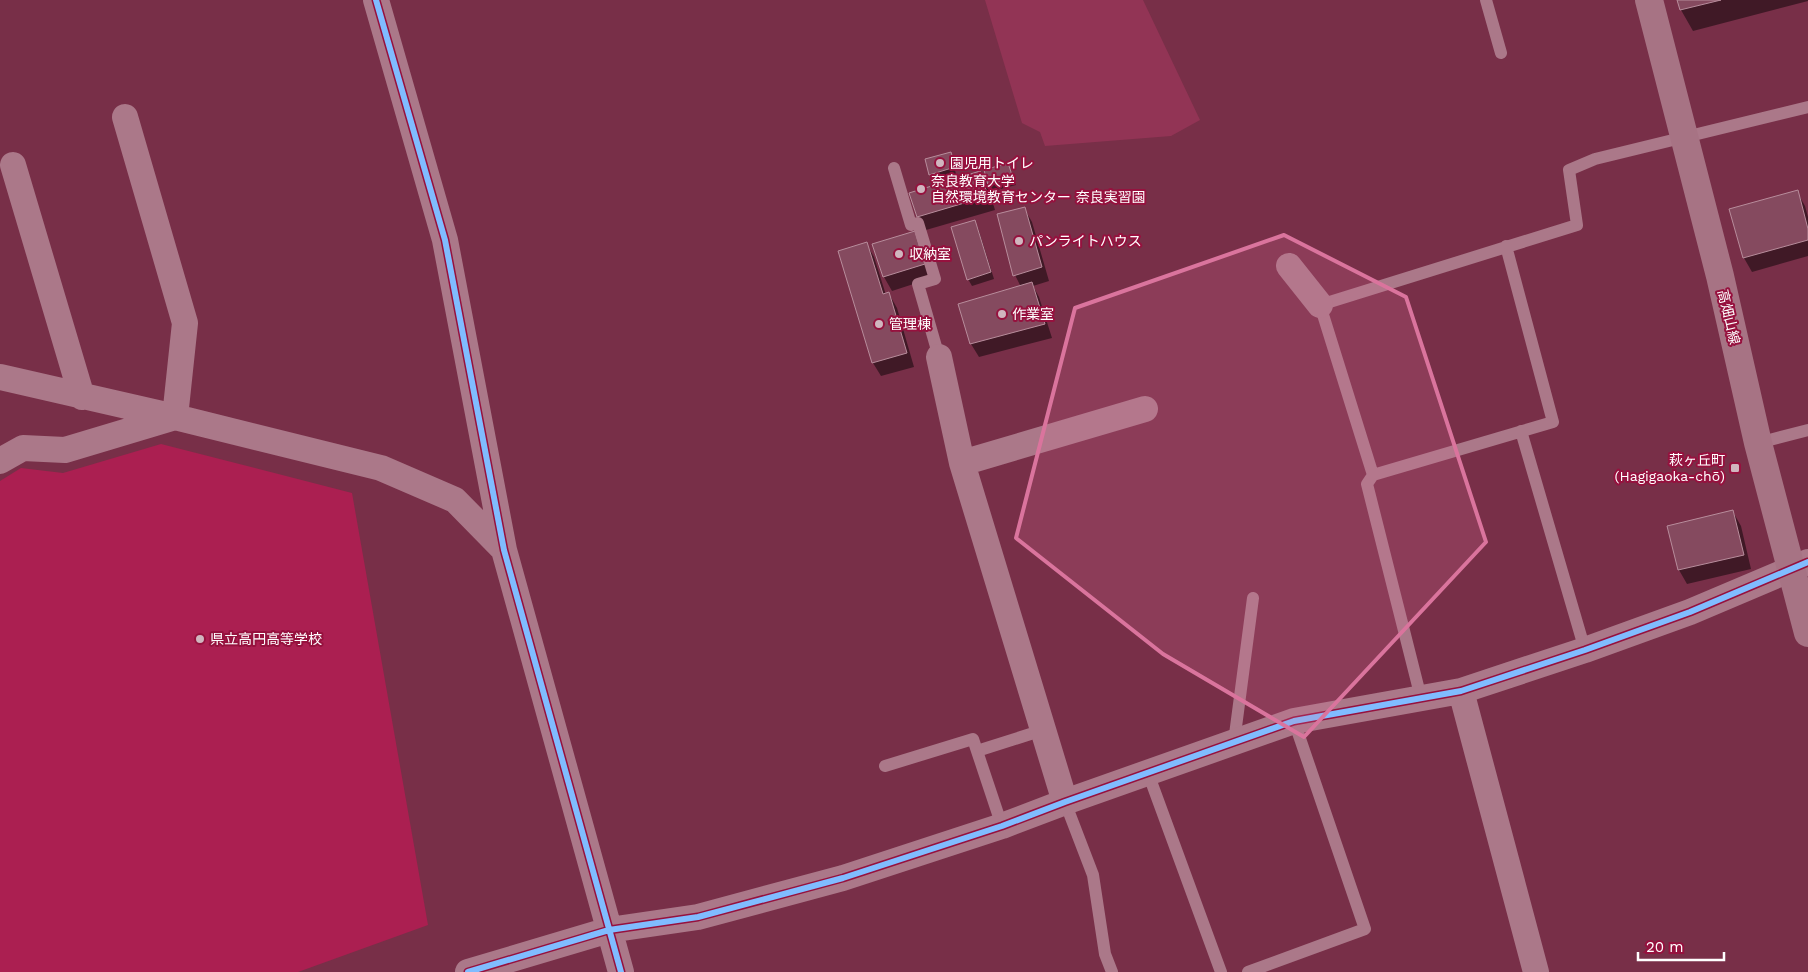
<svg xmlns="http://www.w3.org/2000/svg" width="1808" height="972" viewBox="0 0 1808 972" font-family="'Work Sans','Noto Sans JP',sans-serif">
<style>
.green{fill:#ab1f51}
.water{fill:#923455}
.shadow{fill:#0007}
.building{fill:#854a5f;stroke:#b88d9c}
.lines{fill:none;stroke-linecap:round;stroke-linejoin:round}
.service{stroke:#ab7889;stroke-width:12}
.minor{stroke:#ab7889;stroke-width:26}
.secondary{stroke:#a77384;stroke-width:28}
.cycleway-casing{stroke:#96113e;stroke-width:9}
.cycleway{stroke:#80bcff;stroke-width:6}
.marked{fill:#da749d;fill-opacity:0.2;stroke:#da749d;stroke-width:4;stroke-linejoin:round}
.poi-dot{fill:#d0b6bf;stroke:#96113e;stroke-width:2}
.labels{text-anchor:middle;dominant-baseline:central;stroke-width:4;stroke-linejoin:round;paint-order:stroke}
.poi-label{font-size:14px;fill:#fff;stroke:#96113e;text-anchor:start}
.street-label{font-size:14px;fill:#fff;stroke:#96113e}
</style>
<rect width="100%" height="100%" fill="#782f48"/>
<path class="green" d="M161,444L352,493L428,925L298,972H0V481L21,468L63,473Z"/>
<path class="water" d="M985,0H1143L1200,120L1171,136L1045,146L1040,132L1022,123Z"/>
<path class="shadow" d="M1679,0H1808V1L1693,31L1681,10Z
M951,153L954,159H952L956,174H958L934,181L930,174Z
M1008,164L1016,185L993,191L985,171Z
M980,173L988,186L995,210L926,230L918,216Z
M1797,192L1805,206L1808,217V256L1752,272L1744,258L1731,210Z
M1024,208L1032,222L1049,281L1033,286L1039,297L1052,338L979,357L971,344L1021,287L1015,275Z
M974,221L978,228L994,279L972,286L968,279Z
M914,233L932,278L892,291L884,277L874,245Z
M866,243L874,257L886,295L889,294L897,308L914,367L881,376L873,363Z
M1733,512L1741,526L1751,569L1687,584L1679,570Z"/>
<path class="building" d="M1677,0H1721L1680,10Z
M951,152L955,167L929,175L925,159Z
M1008,163L1013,178L988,185L984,170Z
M980,171L988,196L917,217L909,193Z
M1798,190L1808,229V240L1743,258L1729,209Z
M1025,207L1042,267L1013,276L997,214Z
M975,220L991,272L967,280L951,227Z
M915,231L925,264L883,277L872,244Z
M867,242L883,294L889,292L907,353L872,363L838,251Z
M1032,282L1045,324L970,344L958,304Z
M1733,510L1744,555L1678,570L1667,526Z"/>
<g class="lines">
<path class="service" d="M1486,0L1501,53
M894,168L911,225L918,223L935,279L918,284L939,357
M1521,431L1585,650
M1758,443L1808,430
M1373,475L1320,305L1577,225L1569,170L1595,159L1808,107
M1421,698L1367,484L1373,475L1553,422L1506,246
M1234,742L1253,598
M977,751L1043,730
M885,766L973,739L1002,826
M1148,773L1221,972
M1065,802L1093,875L1105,954L1112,972
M1248,972L1365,929L1294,721"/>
<path class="minor" d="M376,0L445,240L504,550L621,972
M13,165L82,397
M1289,266L1320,305
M939,357L962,463L1065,802
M0,377L175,417L381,468L455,500L504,550
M0,461L23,448L65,450L175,417L185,323L125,117
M962,463L1145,409
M1461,691L1536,972
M468,972L609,930L698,917L843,878L1002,826L1065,802L1294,721L1461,691L1585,650L1690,612L1808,562"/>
<path class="secondary" d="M1649,0L1720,276L1758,443L1808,633"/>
<g class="cycleway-casing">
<path id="cycleway" d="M376,0L445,240L504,550L621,972
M468,972L609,930L698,917L843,878L1002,826L1065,802L1294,721L1461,691L1585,650L1690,612L1808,562"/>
</g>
<use href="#cycleway" class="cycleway"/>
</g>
<path class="marked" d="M1284,235L1406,297L1486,542L1304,737L1163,654L1016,538L1075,308Z"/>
<g class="poi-dot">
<circle cx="940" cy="163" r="5"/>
<circle cx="921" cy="189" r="5"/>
<circle cx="1019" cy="241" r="5"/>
<circle cx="899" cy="254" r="5"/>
<circle cx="1002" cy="314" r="5"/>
<circle cx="879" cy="324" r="5"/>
<rect x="1730" y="463" width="10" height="10" rx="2.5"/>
<circle cx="200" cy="639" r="5"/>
</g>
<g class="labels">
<g class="poi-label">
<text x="950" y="163">園児用トイレ</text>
<text x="931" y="181">奈良教育大学<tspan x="931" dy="16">自然環境教育センター 奈良実習園</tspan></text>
<text x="1029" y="241">パンライトハウス</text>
<text x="909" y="254">収納室</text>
<text x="1012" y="314">作業室</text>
<text x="889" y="324">管理棟</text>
<text x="1725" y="460" text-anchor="end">萩ヶ丘町<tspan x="1725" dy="16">(Hagigaoka-chō)</tspan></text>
<text x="210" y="639">県立高円高等学校</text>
</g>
<g class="street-label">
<text transform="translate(1729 317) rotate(77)">高畑山線</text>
</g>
</g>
<path d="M1638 952v8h86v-8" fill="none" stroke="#ffffff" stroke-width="2.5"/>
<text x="1646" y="952" font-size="15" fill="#ffffff" stroke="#96113e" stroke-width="4" paint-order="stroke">20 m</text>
</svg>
